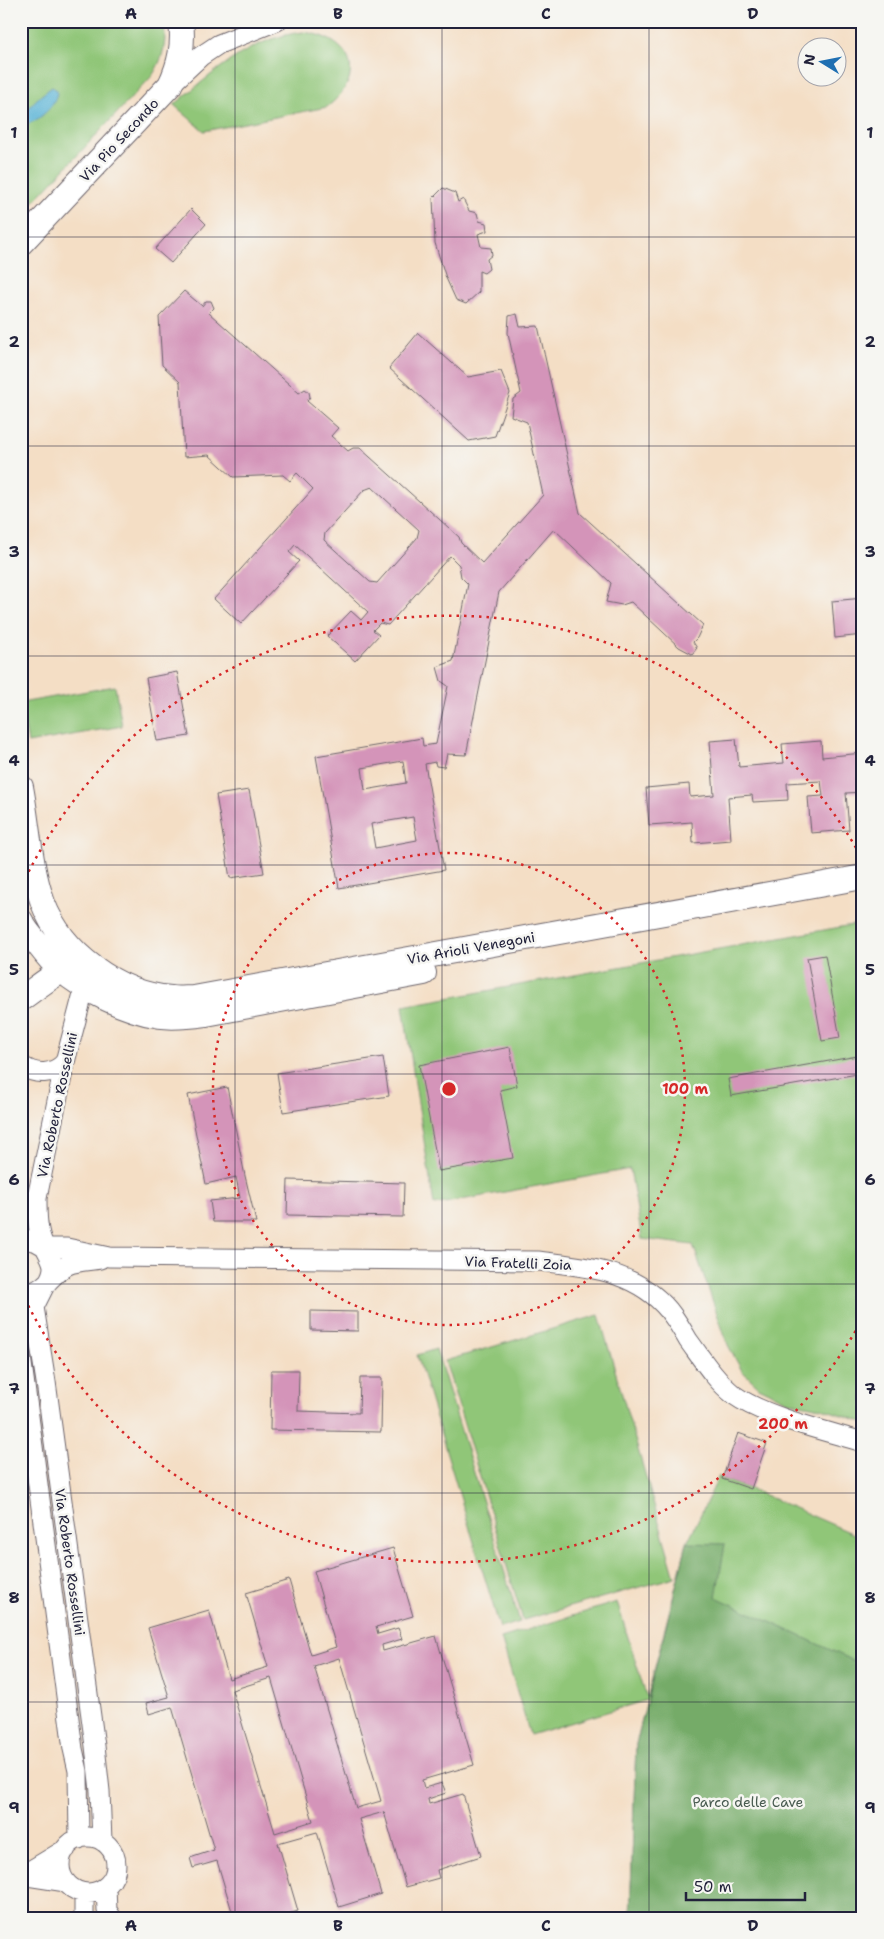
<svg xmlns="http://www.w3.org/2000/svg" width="884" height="1939" viewBox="0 0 884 1939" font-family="'Shantell Sans',sans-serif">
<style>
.green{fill:#90c678;stroke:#59745a}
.forest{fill:#74ab68;stroke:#4b6652}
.water{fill:#5ab4d7;stroke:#3e6b89}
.building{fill:#d494b9;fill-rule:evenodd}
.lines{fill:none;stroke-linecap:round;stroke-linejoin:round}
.minor-casing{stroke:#6c646b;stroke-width:21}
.major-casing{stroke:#6c646b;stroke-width:26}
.minor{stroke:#fff;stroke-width:19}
.major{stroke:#fff;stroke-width:24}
.grid{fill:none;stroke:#22223b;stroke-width:1;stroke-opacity:0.55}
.ring{fill:none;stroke:#d62828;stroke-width:2.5;stroke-dasharray:2.5 5}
.labels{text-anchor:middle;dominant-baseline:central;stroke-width:5;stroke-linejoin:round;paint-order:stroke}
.street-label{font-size:14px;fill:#22223b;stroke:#f6f6f2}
.park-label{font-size:14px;fill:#485b50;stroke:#f6f6f2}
.centre{fill:#d62828;stroke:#f6f6f2;stroke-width:2.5}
.ring-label{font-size:15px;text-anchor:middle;font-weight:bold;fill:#d62828;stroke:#f6f6f2;stroke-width:5;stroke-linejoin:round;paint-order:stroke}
.neatline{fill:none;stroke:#22223b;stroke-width:2}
.grid-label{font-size:16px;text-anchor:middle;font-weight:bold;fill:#22223b}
</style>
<rect width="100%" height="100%" fill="#f6f6f2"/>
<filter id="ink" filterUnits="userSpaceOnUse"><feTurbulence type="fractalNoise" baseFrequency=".02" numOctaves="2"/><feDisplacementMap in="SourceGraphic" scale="10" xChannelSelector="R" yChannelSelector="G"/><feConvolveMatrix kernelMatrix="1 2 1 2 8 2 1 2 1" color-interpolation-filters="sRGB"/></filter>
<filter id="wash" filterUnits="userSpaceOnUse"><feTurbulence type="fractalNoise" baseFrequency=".0096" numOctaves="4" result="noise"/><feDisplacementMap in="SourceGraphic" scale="20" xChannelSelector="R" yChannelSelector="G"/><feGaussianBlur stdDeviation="1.12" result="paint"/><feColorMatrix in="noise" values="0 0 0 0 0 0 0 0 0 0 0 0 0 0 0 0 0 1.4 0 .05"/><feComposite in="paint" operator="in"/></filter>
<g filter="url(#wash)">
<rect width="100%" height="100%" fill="#f4dec5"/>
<path class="green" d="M21,21H163C168,41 163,59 152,76L21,215Z
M303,32C351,38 369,75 327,107L204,131L174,105C214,72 250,38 303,32Z
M115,686L122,726L28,743L21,703Z
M863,923V1422L821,1408L790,1402L759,1387L742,1371L728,1345L693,1245L642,1239L630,1169L434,1205L403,1006Z
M599,1315L675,1577L523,1620L445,1361Z
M436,1349L520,1622L500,1628L417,1355Z
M719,1476L722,1479L751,1489L863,1538V1918H630L636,1744L647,1700L530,1735L501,1638L617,1602L647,1698L687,1543Z"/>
<path class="forest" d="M687,1543L725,1544L716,1597L863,1665V1918H630L636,1744Z"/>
<path class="water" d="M52,87L57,90C58,103 39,122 26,124L23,121C26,106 40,96 52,87Z"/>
<g id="blocks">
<path class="building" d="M443,188L455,193L458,202L463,199L469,211L477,213L479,221L486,223L487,231L478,234L481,247L491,248L492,255L487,259L489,269L484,273L479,271V292L466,304L456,300L446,278L435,243L433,198Z
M191,209L206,224L171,263L155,249Z
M184,291L202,306L206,301H211L214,308L209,313L299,393L305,389L309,392L310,397L307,401L338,428L331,436L348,451L353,448H360L459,537L461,543L482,563L543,495L527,422L511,416L513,399L521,393L508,333L509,316L517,314L520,327L538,326L580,513L703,625L697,638L693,642L697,648L692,654L679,647L631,602L622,605L606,602L611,583L554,529L499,592L466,755L447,754L444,767L436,766L435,762L425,764L444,870L339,888L316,756L422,738L423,746L436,744L448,686L441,681L437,667L453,661L468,584L461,577L459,565L450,556L388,625L380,623L373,630L379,635L355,661L327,636L351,611L361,620L368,612L295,545L289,552L299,561L241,624L214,599L313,489L297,473L290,481L283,475L233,477L209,455L184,457L180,382L162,365L159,317ZM372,487L419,530L417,538L377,583L370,582L324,540L325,533L364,490ZM403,761L406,783L365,790L362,768ZM413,817L417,840L375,848L371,824Z
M418,333L468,377L501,371L510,393L495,436L469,441L389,368Z
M863,598V635L835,638L832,601Z
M177,672L189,736L157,741L146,678Z
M736,739L739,767L784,763L782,744L821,741L822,757L863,753V792L846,793L849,830L811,833L808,797L823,796L821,781L787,783L788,800L753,802L752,795L728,797L731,840L693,843L692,822L649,825L646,788L689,784L690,797L714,795L710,741Z
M249,790L264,873L230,878L216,795Z
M825,955L840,1038L822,1041L807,958Z
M510,1047L517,1086L500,1090L513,1158L439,1171L419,1065Z
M863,1055V1073L731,1096L728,1079Z
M383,1057L389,1096L283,1112L277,1073Z
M227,1087L245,1176L256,1222H213L210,1201L240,1198L236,1177L206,1184L188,1095Z
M288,1180L404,1183L403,1217L287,1215Z
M311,1311L358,1312V1331L311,1330Z
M271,1370H299L298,1411L359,1413L360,1378H382L381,1432L270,1430Z
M738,1433L767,1443L751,1489L722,1479Z
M393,1548L413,1616L376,1627L378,1634L398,1628L400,1633L402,1639L382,1645L383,1651L436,1636L474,1765L422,1780L424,1788L442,1783L446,1793L428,1799L429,1804L463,1794L481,1856L437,1870L439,1878L406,1887L384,1812L359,1819L381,1894L339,1907L317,1832L278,1843L298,1911L275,1918H234L217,1861L193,1868L190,1858L214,1850L172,1707L149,1714L146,1703L169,1697L148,1628L209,1610L229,1679L268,1667L246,1593L289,1580L311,1655L336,1647L314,1571ZM339,1658L381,1801L356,1808L314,1666ZM271,1678L313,1821L275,1833L232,1690Z"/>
</g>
</g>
<g filter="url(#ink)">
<use href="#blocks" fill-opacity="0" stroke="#6c646b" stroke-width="1"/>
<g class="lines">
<g class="minor-casing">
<path id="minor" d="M171,84L201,56L219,44L277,21
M21,1065C36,1076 53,1075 65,1062
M21,1239L35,1241L44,1246
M46,1248H67L109,1257L538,1261C583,1266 631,1270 664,1305C674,1315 681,1328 688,1340C702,1359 715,1380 734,1395C765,1417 826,1431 863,1442
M48,1282C58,1265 51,1260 44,1245C37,1232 37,1213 37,1198L65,1062L85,986
M45,1285L34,1307L46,1382L95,1746L100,1791L102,1841
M21,1293C44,1295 51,1273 68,1265C77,1261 91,1261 100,1259
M21,1356L73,1749L78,1771L79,1839
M60 1865a28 28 0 1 1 56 0a28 28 0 1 1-56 0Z
M21,1875L66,1882
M23,1875L66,1849
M106,1887L107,1910L112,1918
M84,1918V1893"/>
</g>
<g class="major-casing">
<path id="major" d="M21,243L170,85C180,64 184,45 181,21
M21,787C28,824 30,868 43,903C62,953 117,994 171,998C178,999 186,998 194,998L863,877
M21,921C25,929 31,936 37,943C44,952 51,962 60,969C85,991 127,1011 160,1016C175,1018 191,1016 206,1014L424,973
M21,999C41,985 52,974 76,965"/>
</g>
<use href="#minor" class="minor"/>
<use href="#major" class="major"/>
</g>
</g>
<path class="grid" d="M235,21V1918M442,21V1918M649,21V1918M21,237H863M21,446H863M21,656H863M21,865H863M21,1074H863M21,1284H863M21,1493H863M21,1702H863"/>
<g class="ring">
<circle cx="449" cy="1089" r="236"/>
<path d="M863 1318A473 473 0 0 1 22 1293M22 885A473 473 0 0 1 863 860"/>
</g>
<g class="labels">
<g class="street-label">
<text transform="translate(119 140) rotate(-47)">Via Pio Secondo</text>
<text transform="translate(471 948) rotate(-10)">Via Arioli Venegoni</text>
<text transform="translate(57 1105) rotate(-78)">Via Roberto Rossellini</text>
<text transform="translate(518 1263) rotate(2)">Via Fratelli Zoia</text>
<text transform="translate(70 1562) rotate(82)">Via Roberto Rossellini</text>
</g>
<g class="park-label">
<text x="748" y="1802">Parco delle Cave</text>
</g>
</g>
<circle cx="449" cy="1089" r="8" class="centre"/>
<g class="ring-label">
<text x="685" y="1094">100 m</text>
<text x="783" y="1429">200 m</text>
</g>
<rect width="884" height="1939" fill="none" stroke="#f6f6f2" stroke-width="55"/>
<g transform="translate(822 62) rotate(280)"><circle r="24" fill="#f6f6f2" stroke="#a1a1a9"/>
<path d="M0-4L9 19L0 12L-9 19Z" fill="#1f6fb2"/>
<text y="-8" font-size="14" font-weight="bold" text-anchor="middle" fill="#22223b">N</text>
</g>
<path d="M686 1892v8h119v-8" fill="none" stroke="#22223b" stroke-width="2.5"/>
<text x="694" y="1892" font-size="15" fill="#22223b" stroke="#f6f6f2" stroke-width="4" paint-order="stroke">50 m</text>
<rect x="28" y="28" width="828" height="1884" class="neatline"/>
<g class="grid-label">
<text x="131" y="19">A</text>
<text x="338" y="19">B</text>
<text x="546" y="19">C</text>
<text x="753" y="19">D</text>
<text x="14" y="138">1</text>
<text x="870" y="138">1</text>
<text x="14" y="347">2</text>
<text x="870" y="347">2</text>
<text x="14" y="557">3</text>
<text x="870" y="557">3</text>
<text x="14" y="766">4</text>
<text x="870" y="766">4</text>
<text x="14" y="975">5</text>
<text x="870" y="975">5</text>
<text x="14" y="1185">6</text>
<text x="870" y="1185">6</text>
<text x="14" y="1394">7</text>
<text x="870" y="1394">7</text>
<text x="14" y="1603">8</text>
<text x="870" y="1603">8</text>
<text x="14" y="1813">9</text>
<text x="870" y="1813">9</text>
<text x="131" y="1931">A</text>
<text x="338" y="1931">B</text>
<text x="546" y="1931">C</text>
<text x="753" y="1931">D</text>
</g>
</svg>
